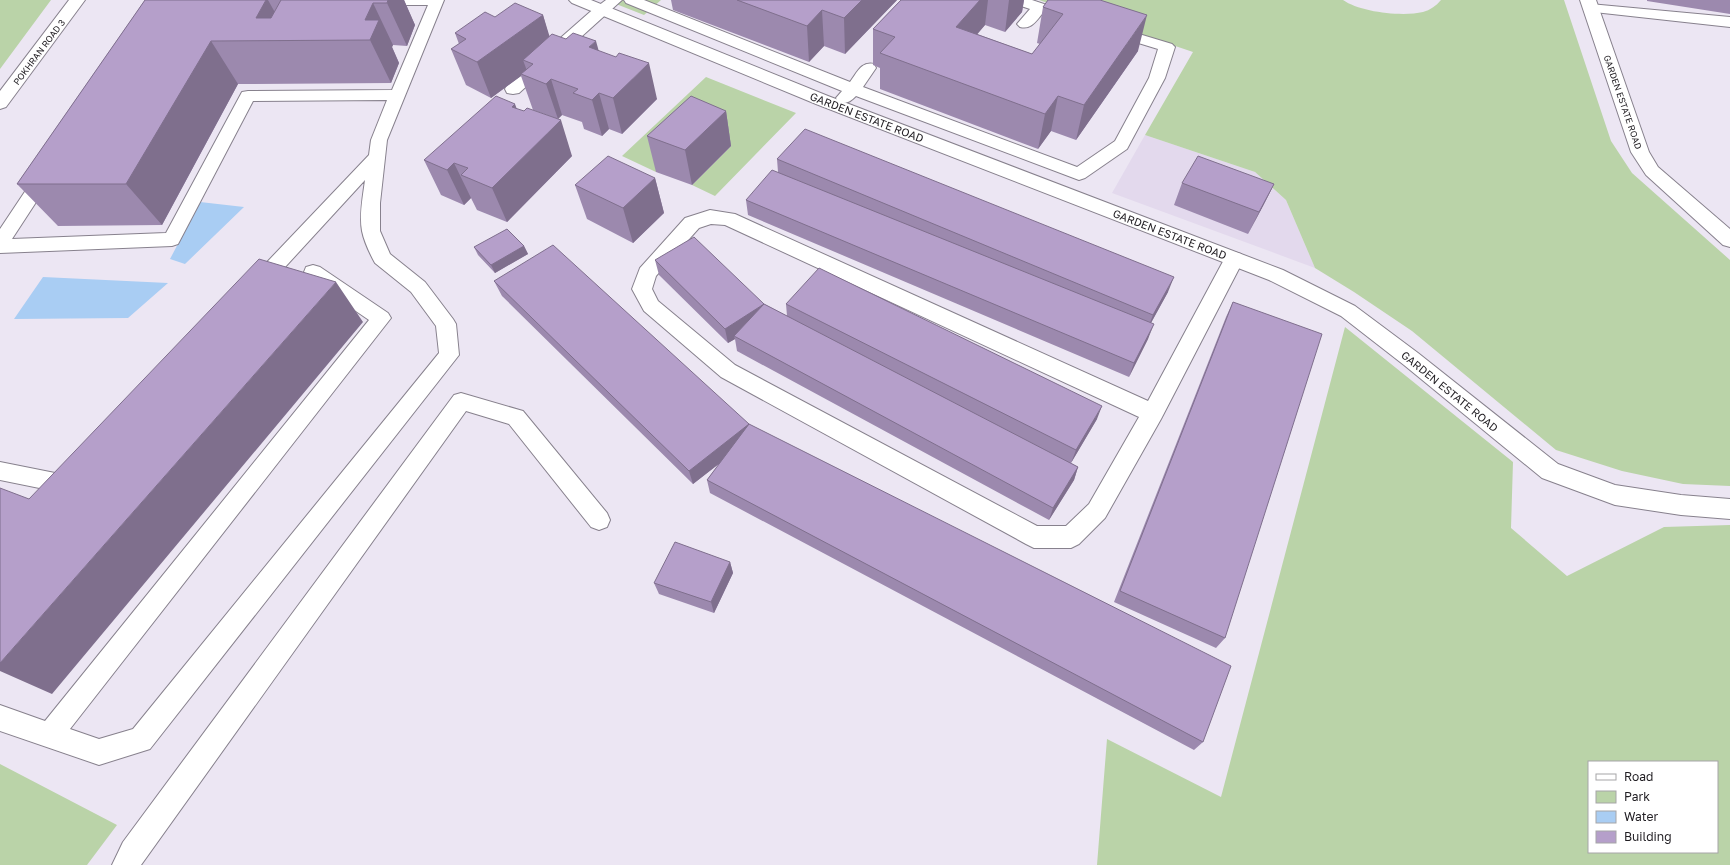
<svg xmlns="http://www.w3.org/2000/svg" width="1730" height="865" viewBox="0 0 1730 865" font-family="'Golos Text',sans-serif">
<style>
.built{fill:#e3d9ed}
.green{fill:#bad3a8;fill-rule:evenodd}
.water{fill:#a9cdf3}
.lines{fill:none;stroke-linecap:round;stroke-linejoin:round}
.service-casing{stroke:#87818d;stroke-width:2}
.minor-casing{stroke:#87818d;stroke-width:2}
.tertiary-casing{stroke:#87818d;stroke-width:2}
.service{fill:#fff;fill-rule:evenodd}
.minor{fill:#fff;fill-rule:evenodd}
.tertiary{fill:#fff;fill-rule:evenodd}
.wall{fill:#9c89ae}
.shaded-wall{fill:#7f6f8d}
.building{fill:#b59fca;stroke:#7f6f8d}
.labels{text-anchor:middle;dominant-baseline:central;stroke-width:3;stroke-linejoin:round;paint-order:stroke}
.far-street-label{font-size:9px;fill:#201d22;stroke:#fff}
.street-label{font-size:11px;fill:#201d22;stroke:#fff}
</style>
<rect width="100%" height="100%" fill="#ece6f3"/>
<path class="built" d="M1145,135L1255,172L1286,200L1315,268L1112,193Z"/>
<path class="green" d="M0,0H51L0,69Z
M606,0H661L644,15Z
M1039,0H1343C1360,12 1402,17 1423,12C1430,10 1436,6 1441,0H1564L1611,141L1632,173L1730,260V486L1683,484L1622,471L1556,450L1412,331L1354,292L1315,268L1286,200L1255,172L1145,135L1193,52Z
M706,77L796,113L715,196L692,185L731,146L698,132L656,172L622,156Z
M1345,327L1513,462L1511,528L1567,576L1664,527L1730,525V865H1097L1107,739L1221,797ZM1589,762H1717V852H1589Z
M0,764L117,825L87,865H0Z"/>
<path class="water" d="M200,202L244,207L185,264L170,259Z
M43,277L168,283L128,318L14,319Z"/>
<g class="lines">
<g class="service-casing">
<path id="service" d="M369,0H444L387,140L380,203V231L390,254L425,282L453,319L456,324L459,355L150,749L99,765L0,731V705L45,721L369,320L306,277L304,272L306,267L313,265L320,267L388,313L391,318L70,729L99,739L133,729L439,353L436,326L411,292L375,263C370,254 364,241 362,231C359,215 363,196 365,180L264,290L257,292L250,290L248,285L250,280L369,155L371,140L387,100L253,101L178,244L172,246L0,253V229L40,169L46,167L52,169L55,173L12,239L166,233L242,92L248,91L392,90L428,5H376L371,4Z
M606,0H622L519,93L513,94L507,93L505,89L507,85L590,12Z
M624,0H644L850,82C857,73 861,61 874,64L876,68L863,87L1077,167L1115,141L1149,78L1158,49L1109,34L1106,31L1109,28L1114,26L1119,28L1172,44L1175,47L1165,78L1127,149L1085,178L1079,180L856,96C850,102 847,104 838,102L836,98L842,91L626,3Z
M1010,0H1032L1074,14L1077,17L1074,20L1069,22L1043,13C1036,21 1031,30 1020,27L1017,24L1030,9L1012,3Z
M1590,4L1730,17V27L1585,11L1583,8L1585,5Z
M461,393L523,411L607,513L610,520L607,527L599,530L591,527L509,424L466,411L141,865H112L123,842L454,395Z
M0,462L65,475L73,472L81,474L84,481L77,492L69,494L0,480Z"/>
</g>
<g class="minor-casing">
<path id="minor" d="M69,0H85L6,107L0,109V91Z
M710,210L735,214L1148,401L1227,254L1234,252L1241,254L1244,259L1161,419L1105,518L1079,544L1071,548H1034L1026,544L721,377L644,311L632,289L640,268L685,218ZM711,224L725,225L1139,417L1089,504L1066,526H1037L735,365L658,301L652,289L656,276L699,228Z"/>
</g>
<g class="tertiary-casing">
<path id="tertiary" d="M569,0H591L828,96L1283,270L1355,306L1418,353L1558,464L1615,485L1681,495L1730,499V519L1681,515L1615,505L1542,478L1404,365L1341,316L1269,280L816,104L572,3Z
M1580,0H1596L1649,152L1658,167L1730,229V247L1723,245L1646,175L1631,152Z"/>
</g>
<use href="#service" class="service"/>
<use href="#minor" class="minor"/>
<use href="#tertiary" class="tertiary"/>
</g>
<path class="wall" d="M145,0H404L415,25L407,46L393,45L392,47L399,63L391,83L238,84L162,225L58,226L17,184Z
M671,0H897L845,54L824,46L809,62L673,10Z
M901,0H1024L1022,12L1005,32L985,25L977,34L1032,54L1040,44L1037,43L1043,7L1048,0L1138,51L1076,140L1051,131L1038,149L880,89V68L873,65V29Z
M1647,0H1730V14L1647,1Z
M543,15L549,37L599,51L657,99L622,134L609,129L602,136L584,129L582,122L562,115L558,119L533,110L521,76L491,98L466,85L451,49L459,44L455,33L495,17Z
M517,109L572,156L507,222L477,210L471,198L464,205L441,195L424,160Z
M726,111L731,146L692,185L656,172L647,136Z
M777,159L1168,292L1151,323L1148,339L1129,377L748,215L746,200L778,172Z
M655,178L664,213L633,243L587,219L575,185Z
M1182,183L1274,184L1263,206L1248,234L1174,205Z
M524,246L528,254L495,273L478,255L474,247Z
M655,260L764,304L787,316L786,304L1097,419L1071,463L1078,467L1074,480L1049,520L737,351L735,339L728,343L659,275Z
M494,281L749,424L1203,742L1194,750L710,493L707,480L720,463L693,484L502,296Z
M1233,302L1225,638L1216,648L1114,602L1226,317Z
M730,562L733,573L714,613L659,594L654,583Z"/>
<path class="shaded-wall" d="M266,0H268L291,41L256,18Z
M388,0H404L415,25L407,46L387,3Z
M862,0H897L845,54L844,18Z
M980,0H988L985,25L953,63L956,27Z
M1009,0H1024L1022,12L1005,32Z
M373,3L393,45L392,47L399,63L391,83L370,40L365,20Z
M822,10L824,46L809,62L807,26Z
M543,15L554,51L533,64L523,60L527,71L521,74V76L491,98L477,62Z
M1147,15L1138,51L1076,140L1084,105Z
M211,41L238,84L162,225L126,184Z
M596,41L606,77L589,47Z
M649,63L657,99L622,134L613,98Z
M551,79L562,115L558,119L546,84Z
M599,93L609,129L602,136L592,100Z
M1058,96L1051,131L1038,149L1045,114Z
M515,104L528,139L512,107Z
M726,111L731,146L692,185L685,150Z
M561,120L572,156L507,222L492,188Z
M454,163L471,198L464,205L447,170Z
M655,178L664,213L633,243L623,208Z
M1274,184L1263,206L1248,234L1259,212Z
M524,246L528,254L495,273L491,265Z
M1174,277L1168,292L1147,330L1153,315Z
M336,282L363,322L52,694L0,671V663Z
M764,304L734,336L735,339L728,343L725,329Z
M1154,324L1148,339L1129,377L1134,363Z
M1102,406L1097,419L1071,463L1076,450Z
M749,424L752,438L693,484L689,471Z
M1078,467L1074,480L1049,520L1053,508Z
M730,562L733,573L714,613L711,602Z"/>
<path class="building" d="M145,0H266L256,18H271L281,0H388L387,3H373L365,20H379L370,40L211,41L126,184H17Z
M737,0H862L844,18L822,10L807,26Z
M901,0H980L956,27L1032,54L1063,14L1043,7L1048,0H1100L1147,15L1084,105L1058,96L1045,114L880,53L895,37L873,29Z
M515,3L543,15L477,62L451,49L466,39L455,33L485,12L495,17Z
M573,33L596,41L589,47L616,57L619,53L649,63L613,98L599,93L592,100L573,93L578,89L551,79L546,84L521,74L533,64L523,60L552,34L566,39Z
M496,96L515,104L512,107L524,111L527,108L561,120L492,188L461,175L468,168L454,163L447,170L424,160Z
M691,96L726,111L685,150L647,136Z
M805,129L1174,277L1153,315L777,159Z
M608,156L655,178L623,208L575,185Z
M1198,156L1274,184L1259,212L1182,183Z
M772,170L1154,324L1134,363L746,200Z
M507,229L524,246L491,265L474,247Z
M694,237L764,304L1078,467L1053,508L734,336L764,304L725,329L655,260Z
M553,245L749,424L689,471L494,281Z
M259,259L336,282L0,663V488L29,499Z
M819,268L1102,406L1076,450L786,304Z
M1233,302L1322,334L1225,638L1120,591Z
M749,424L1231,666L1203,742L707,480Z
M675,542L730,562L711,602L654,583Z"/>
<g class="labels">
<g class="far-street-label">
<text transform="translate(39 52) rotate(-53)">POKHRAN ROAD 3</text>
<text transform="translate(1623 102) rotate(71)">GARDEN ESTATE ROAD</text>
</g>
<g class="street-label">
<text transform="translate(867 117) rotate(21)">GARDEN ESTATE ROAD</text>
<text transform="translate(1170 234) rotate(21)">GARDEN ESTATE ROAD</text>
<text transform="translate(1450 391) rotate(39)">GARDEN ESTATE ROAD</text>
</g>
</g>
<rect x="1588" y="761" width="130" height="92" fill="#ffffff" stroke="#a6a5a7"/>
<rect x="1596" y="774" width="20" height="6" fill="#ffffff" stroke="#a6a5a7"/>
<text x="1624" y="781" font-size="12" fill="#201d22">Road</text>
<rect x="1596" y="791" width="20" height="12" fill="#bad3a8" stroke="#a6a5a7"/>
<text x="1624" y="801" font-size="12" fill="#201d22">Park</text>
<rect x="1596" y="811" width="20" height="12" fill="#a9cdf3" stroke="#a6a5a7"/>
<text x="1624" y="821" font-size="12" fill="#201d22">Water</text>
<rect x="1596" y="831" width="20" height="12" fill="#b59fca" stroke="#a6a5a7"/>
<text x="1624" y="841" font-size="12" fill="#201d22">Building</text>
</svg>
